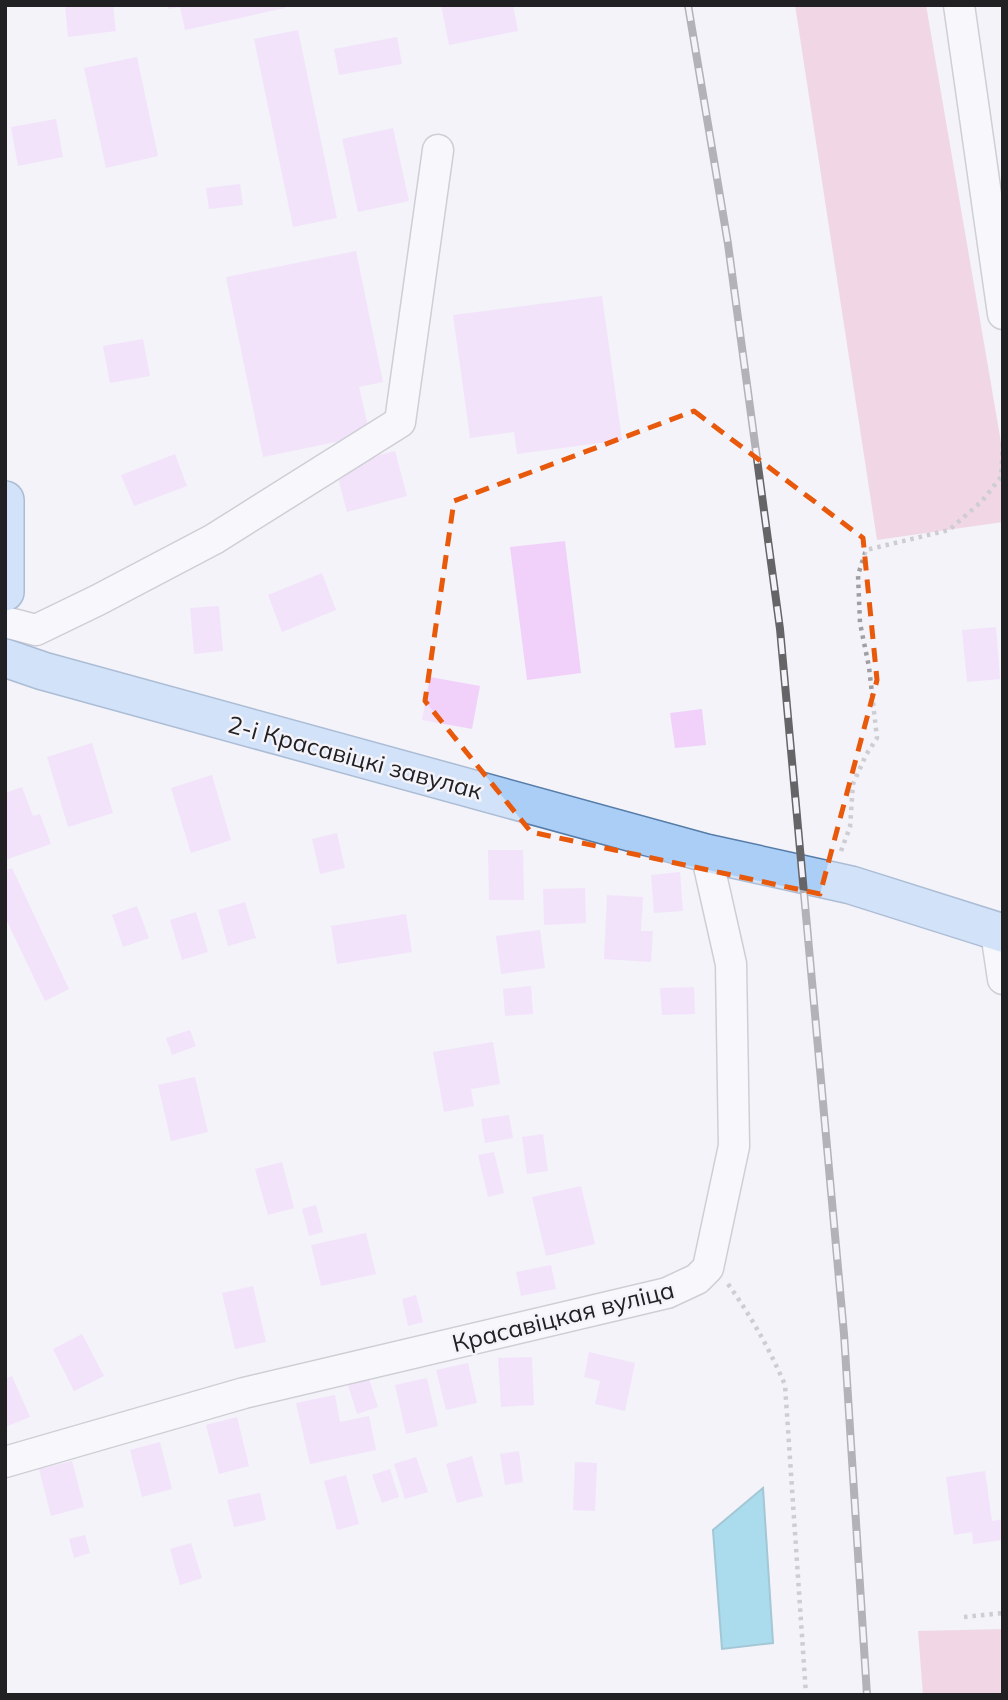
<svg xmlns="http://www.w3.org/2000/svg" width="1008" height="1700" viewBox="0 0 1008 1700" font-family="Mulish,sans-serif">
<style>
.green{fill:#f0b6ce}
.water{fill:#55c2e1;stroke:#4592a8;stroke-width:2}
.building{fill:#f1d1fa}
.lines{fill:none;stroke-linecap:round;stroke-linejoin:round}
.minor-casing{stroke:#a3a3a8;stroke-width:33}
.major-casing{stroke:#567ca8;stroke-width:40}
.path{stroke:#9f9fa3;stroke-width:4.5;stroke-dasharray:3.5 5;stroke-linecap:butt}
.minor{stroke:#fff;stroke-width:30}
.major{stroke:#aacef5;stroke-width:37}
.rail-casing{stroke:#656568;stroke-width:8}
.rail{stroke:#f3f3f9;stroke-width:5;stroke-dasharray:16;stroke-linecap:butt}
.marked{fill:none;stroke:#e8590c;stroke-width:5;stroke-dasharray:14 9;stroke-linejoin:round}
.labels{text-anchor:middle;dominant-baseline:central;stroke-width:5;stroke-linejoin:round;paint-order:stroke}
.street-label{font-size:24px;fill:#212123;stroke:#f3f3f9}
</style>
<rect width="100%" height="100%" fill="#f3f3f9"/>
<path class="green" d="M795,5H926L1003,454V522L877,540Z
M1003,1629V1695H923L918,1631Z"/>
<path class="water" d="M763,1488L773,1643L722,1649L713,1530Z"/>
<path class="building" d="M65,5H113L116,31L68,37Z
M168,5H284L285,8L185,30L180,7L169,9Z
M441,5H513L518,31L449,45Z
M298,30L337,218L293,227L254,39Z
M397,37L402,64L339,75L334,49Z
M137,57L158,156L106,168L84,68Z
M56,119L63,157L18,166L11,127Z
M393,128L409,201L358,212L342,139Z
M240,184L243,205L209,209L206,188Z
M356,251L383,382L359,387L370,435L263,457L226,277Z
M602,296L622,440L517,454L514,432L470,438L453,315Z
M143,339L150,376L110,383L103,346Z
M395,451L407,496L347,512L335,467Z
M175,454L187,486L134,506L121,475Z
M565,541L581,673L527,680L510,547Z
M322,573L336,610L282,632L268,595Z
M219,606L223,651L194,654L190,608Z
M996,627L1000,679L967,682L962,630Z
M430,677L480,686L472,729L422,720Z
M702,709L706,745L675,748L670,713Z
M92,743L113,813L68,827L47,757Z
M212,775L231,840L191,853L171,788Z
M22,787L33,816L40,814L51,844L5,860V793Z
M337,833L345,868L320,874L312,839Z
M488,850H523L524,900H489Z
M12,868L69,989L45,1001L5,917V871Z
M680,872L683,911L654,913L651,875Z
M585,888L586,923L544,925L543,889Z
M607,895L643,897L641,931H653L651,962L604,959Z
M245,902L256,938L228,946L218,910Z
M137,906L149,938L123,947L112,915Z
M196,912L208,952L182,960L170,920Z
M406,914L412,952L337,964L331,926Z
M540,930L545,968L501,974L496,936Z
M531,986L533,1014L505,1016L503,989Z
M694,987L695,1014L662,1015L660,988Z
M190,1030L196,1046L172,1055L166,1038Z
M493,1042L500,1084L471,1089L474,1106L444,1112L433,1052Z
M195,1077L208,1132L171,1141L158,1085Z
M509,1115L513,1138L485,1143L481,1119Z
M543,1134L548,1171L527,1174L522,1137Z
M494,1152L504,1193L488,1197L478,1155Z
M282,1162L294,1208L268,1215L255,1169Z
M581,1186L595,1244L546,1256L532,1197Z
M316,1205L323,1232L309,1236L302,1209Z
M366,1233L376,1274L321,1286L311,1245Z
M551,1265L556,1289L521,1296L516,1272Z
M253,1286L266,1342L235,1349L222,1293Z
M416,1295L423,1322L408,1326L402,1299Z
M82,1334L104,1376L74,1391L53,1349Z
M589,1352L635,1363L625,1411L595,1404L600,1381L584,1377Z
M532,1357L534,1405L501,1407L498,1358Z
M468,1363L477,1403L446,1410L436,1370Z
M12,1376L30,1417L5,1427V1379Z
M427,1378L438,1426L406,1434L395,1385Z
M369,1379L378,1407L357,1414L348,1385Z
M335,1395L340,1422L369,1416L376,1450L310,1464L296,1403Z
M237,1417L249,1466L219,1474L206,1425Z
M160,1442L172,1489L142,1497L130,1450Z
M519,1451L523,1482L505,1485L500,1454Z
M472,1456L483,1496L457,1503L446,1464Z
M416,1457L428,1492L405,1499L394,1464Z
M72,1461L84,1507L51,1516L39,1469Z
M575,1462L597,1463L595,1511L573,1510Z
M390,1469L399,1497L382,1503L372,1475Z
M985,1471L992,1521L1003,1519V1540L973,1544L972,1532L954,1535L946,1477Z
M346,1475L359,1524L337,1530L324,1481Z
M260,1493L266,1520L234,1527L227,1500Z
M85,1535L90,1553L74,1558L69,1539Z
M191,1543L202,1578L180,1585L170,1549Z"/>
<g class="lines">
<g class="minor-casing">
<path id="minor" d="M959,5L1003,314
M5,622L36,630L98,600L214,539L400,422L438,150
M996,932L1003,979
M5,1462L244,1393L667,1293L697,1279L708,1268L734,1146L731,964L706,853"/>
</g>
<g class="major-casing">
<path id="major" d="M5,500V592
M5,658L43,671L706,853L851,885L1003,933"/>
</g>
<path class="path" d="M841,851L850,827L853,784L866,755L877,738L869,667L860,623L858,575L866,550L949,530L982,501L1001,477L1003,443
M728,1284C751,1316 769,1348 785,1385L806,1695
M964,1617L1003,1613"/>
<use href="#minor" class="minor"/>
<use href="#major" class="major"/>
<g class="rail-casing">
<path id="rail" d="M688,5L728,244L780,629L844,1334L867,1695"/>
</g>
<use href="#rail" class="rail"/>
</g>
<path d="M0 0H1008V1700H0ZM694,411L863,538L877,680L820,894L531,832L425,701L454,501Z" fill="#f3f3f9" fill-opacity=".55" fill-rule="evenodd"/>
<path class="marked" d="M694,411L863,538L877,680L820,894L531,832L425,701L454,501Z"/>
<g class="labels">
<g class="street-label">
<text transform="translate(355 757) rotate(15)">2-і Красавіцкі завулак</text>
<text transform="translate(563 1316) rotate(-14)">Красавіцкая вуліца</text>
</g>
</g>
<rect width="1008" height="1700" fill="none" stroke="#212123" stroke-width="14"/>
</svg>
